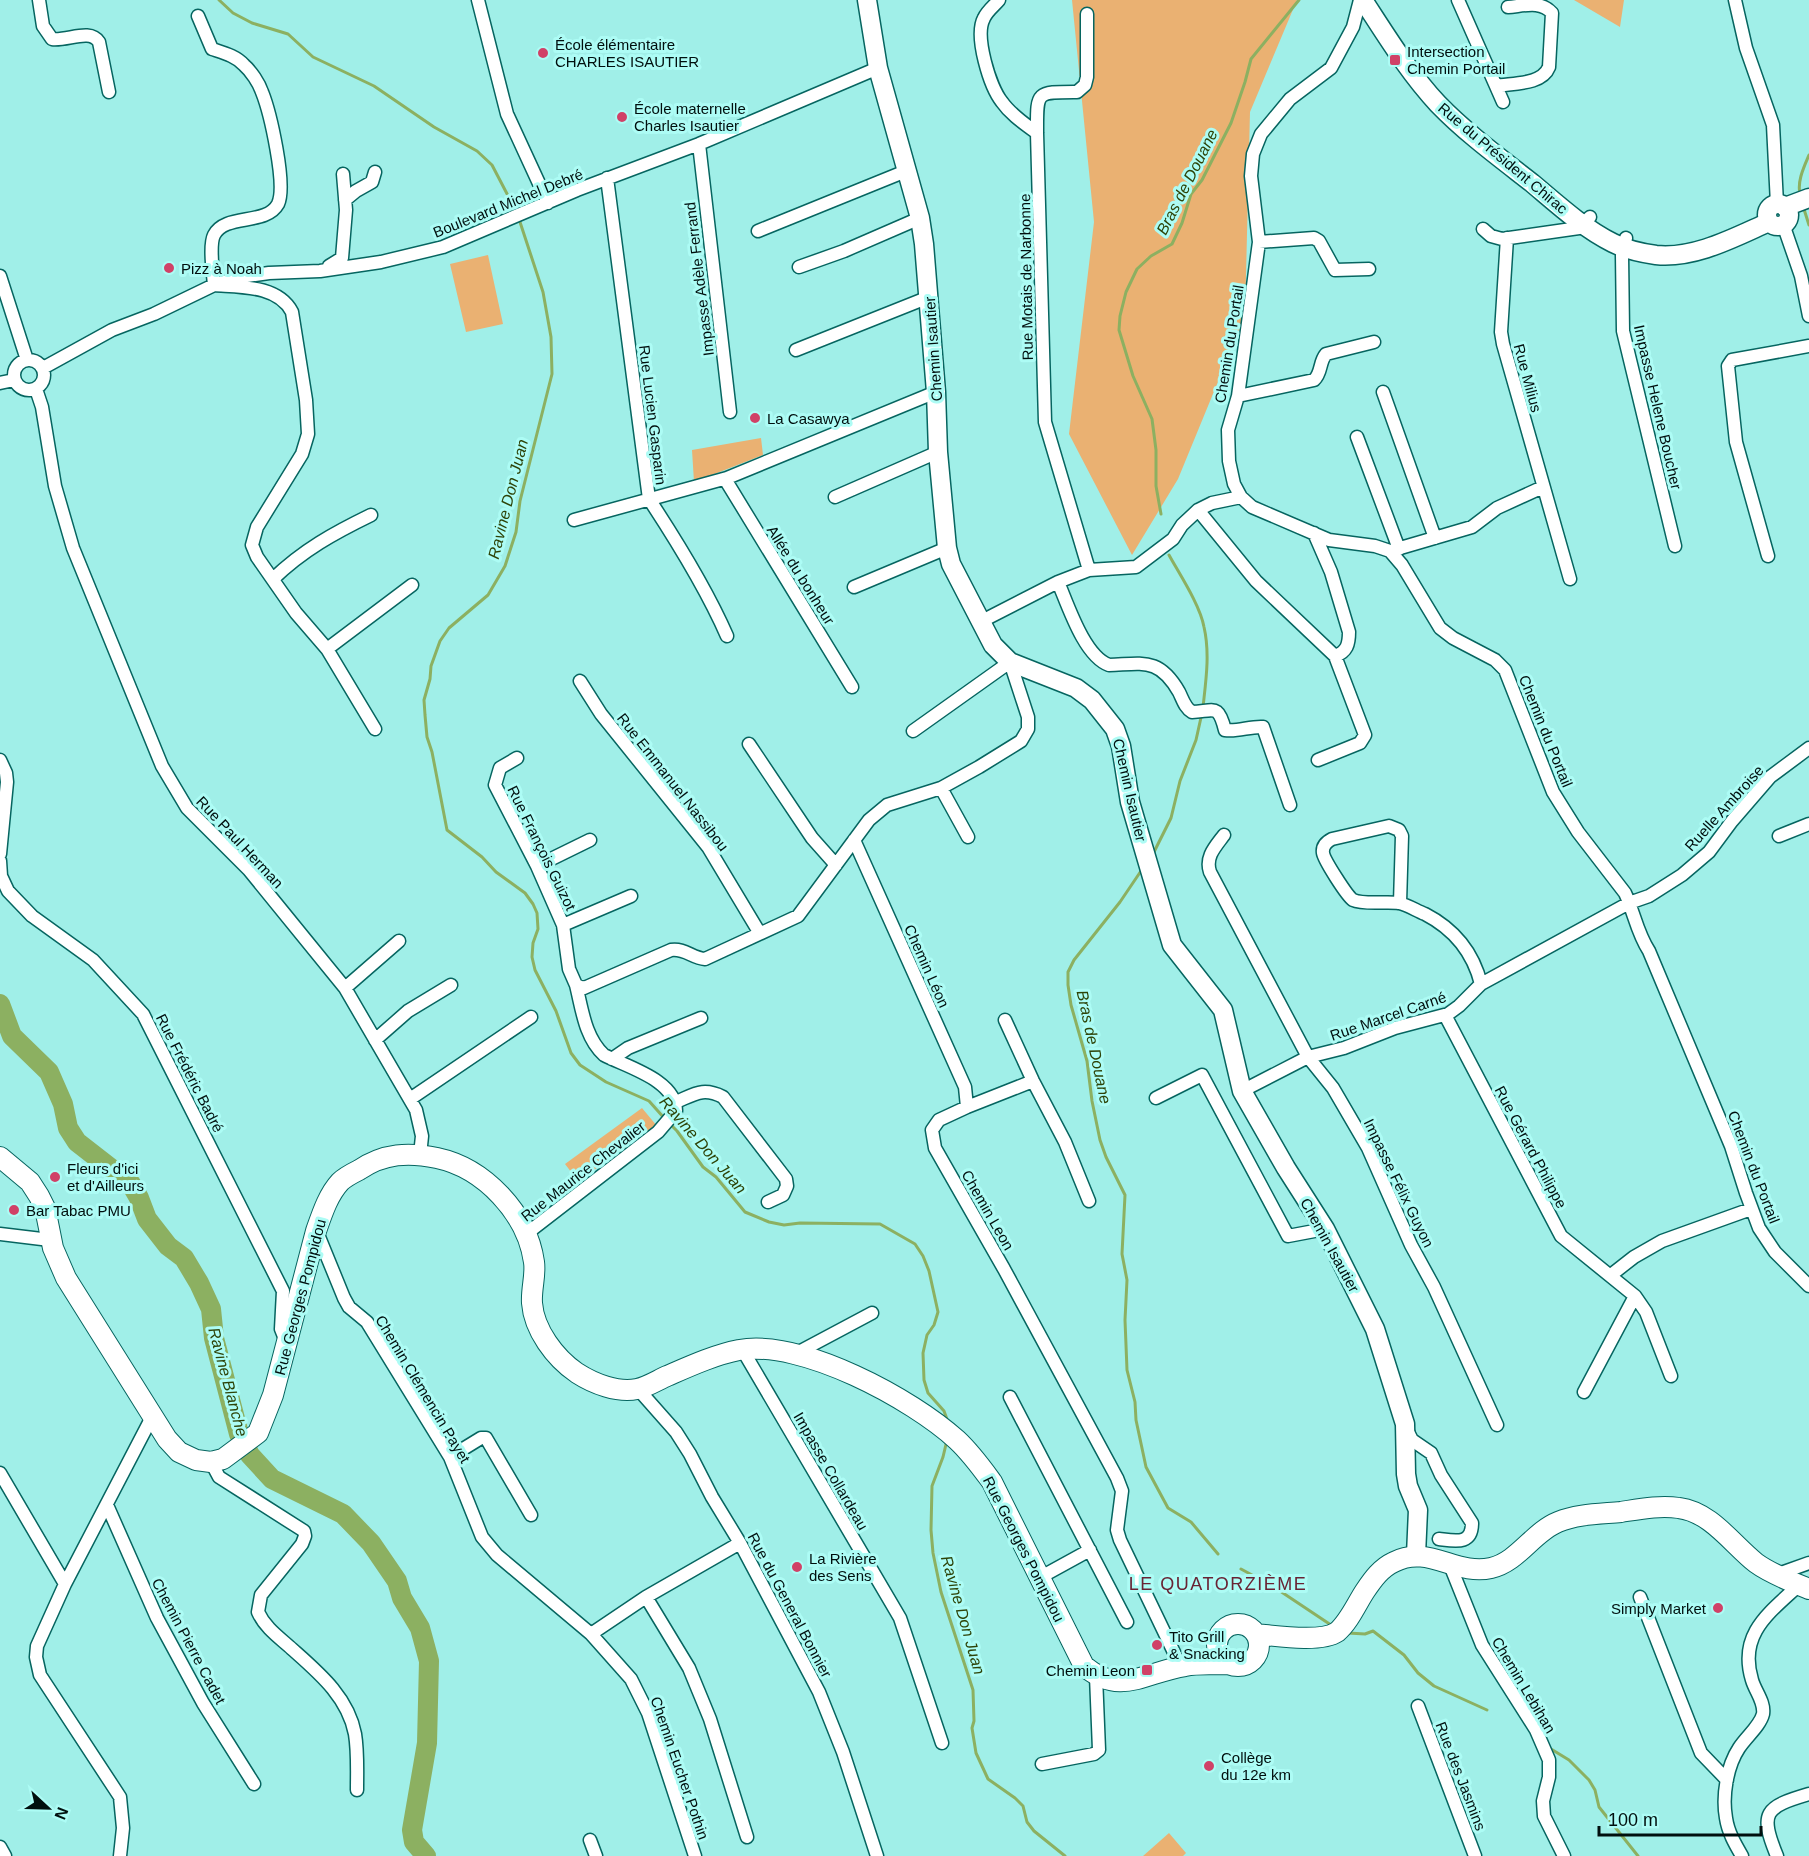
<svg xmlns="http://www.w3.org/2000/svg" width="1809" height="1856" viewBox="0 0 1809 1856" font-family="Arial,sans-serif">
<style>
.green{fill:#eab172}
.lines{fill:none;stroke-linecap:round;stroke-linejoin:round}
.stream{stroke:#8cb061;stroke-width:3}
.river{stroke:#8cb061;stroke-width:20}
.minor-casing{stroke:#066560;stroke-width:15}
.secondary-casing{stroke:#066560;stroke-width:21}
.primary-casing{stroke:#066560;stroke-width:22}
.minor{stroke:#fff;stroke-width:12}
.secondary{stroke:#fff;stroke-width:18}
.primary{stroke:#fff;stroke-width:20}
.poi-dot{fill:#d04167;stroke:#adfcf5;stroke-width:2}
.labels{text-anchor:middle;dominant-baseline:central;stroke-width:6;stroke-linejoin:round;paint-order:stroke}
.poi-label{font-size:15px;fill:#000f0e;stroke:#adfcf5;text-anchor:start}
.street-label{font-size:15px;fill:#000f0e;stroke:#adfcf5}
.water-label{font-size:16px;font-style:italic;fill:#2d4308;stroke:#adfcf5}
.quarter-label{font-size:18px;letter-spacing:1.5px;fill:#682334;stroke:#adfcf5}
</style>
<rect width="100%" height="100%" fill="#a0efe8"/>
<path class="green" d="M1072,0H1297L1250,112L1245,316L1178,479L1132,555L1069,434L1094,222Z
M1574,0H1624L1620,27Z
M488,255L503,324L466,332L450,264Z
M761,438L763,455L694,482L692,450Z
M642,1108L657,1126L578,1181L565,1164Z
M1169,1833L1186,1853L1183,1856H1143Z"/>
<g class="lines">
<path class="stream" d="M219,0L233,13L252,23L288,34L313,57L374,86L434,127L477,151L492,165L517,213
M1800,194C1797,181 1804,167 1809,155
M1803,206L1809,225
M519,219L543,292L551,337L552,374L520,501L516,532L505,566L488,595L449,628L440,641L431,666L430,679L424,700L425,715L427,737L432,752L447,830L482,857L496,872L525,893L533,904L537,913L538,929L533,943L532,957L535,970L556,1011L571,1053L580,1065L606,1082L649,1101L665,1119
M1161,514L1156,486V450L1152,419L1133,376L1119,330L1120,316L1126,292L1137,269L1151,256L1172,244L1182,223L1191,194L1202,180L1231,123L1245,82L1251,59L1299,0
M1169,555C1180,575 1200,605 1204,627C1210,653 1206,680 1203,707
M1152,856L1171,818L1180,781L1196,740L1202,713
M1143,868L1120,902L1074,960L1068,972V985L1071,1005L1087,1061L1092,1101L1100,1140L1106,1157L1125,1195L1122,1254L1127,1280L1125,1320L1127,1370L1135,1402L1136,1420L1146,1467L1168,1508L1191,1522L1218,1554
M669,1123L677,1131L703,1167L716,1177L745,1212L769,1222L784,1225L800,1223L880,1224L915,1244L923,1256L929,1271L938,1312L934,1325L927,1335L923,1353L924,1380L928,1393L944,1411L948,1422
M947,1440L943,1457L932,1486L931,1530L933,1553L941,1592L973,1690L974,1721L972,1728L976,1753L988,1779L1015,1798L1023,1806L1027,1822L1034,1831L1065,1856
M1241,1569L1274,1587L1334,1627
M1348,1633L1365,1634L1373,1631L1404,1655L1418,1673L1434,1686L1487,1710
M1551,1749L1569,1760L1589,1780L1595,1790L1599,1807L1638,1856"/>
<path class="river" d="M0,1004L12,1036L49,1072L63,1104L68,1128L77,1142L131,1184L139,1198L147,1219L168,1246L184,1258L199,1283L211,1309L214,1338L239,1434L250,1455L272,1479L343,1514L371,1543L397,1581L402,1598L420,1628L429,1661L427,1743L412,1830L414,1842L426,1856"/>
<g class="minor-casing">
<path id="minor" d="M39,0L43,26L52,39C68,41 90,28 99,42L109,92
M478,0L507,114L548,203
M999,0C995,5 987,11 984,18C974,36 990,87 1002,102C1011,115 1025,124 1037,133
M1360,0L1353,27L1331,68L1290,99L1261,134L1253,154L1251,176L1259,242L1238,396L1228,430L1229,461L1234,484L1241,497L1252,507L1329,540L1375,546L1390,551L1402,565L1440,628L1453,638L1495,660L1505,670L1553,792L1578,832L1625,893C1634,912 1637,933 1649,951L1731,1146L1746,1193L1759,1228L1775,1252L1809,1286
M1458,0L1503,102
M1735,0L1746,48L1773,125L1777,204
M1087,14V77L1085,85L1077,92C1035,92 1037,91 1037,133L1045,422L1089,570
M198,16L212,49C224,53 236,56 244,65C251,71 259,83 262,92C270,112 287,185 278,204C266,226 225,213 214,235C209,245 213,273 214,285C240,287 278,285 292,312L306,400L308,434L302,454L257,527L252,545L257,557L296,613L327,649L412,585
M1496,86C1513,83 1542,85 1549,67L1552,13C1541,0 1523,6 1508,7
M699,144L730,412
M607,178L649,499C678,543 706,588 727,636
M345,200L356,191L372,182L375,172
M1783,224L1801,276L1809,316
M1483,229L1491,236L1502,239L1579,228L1590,217
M758,231L906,171
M1507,238L1501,332L1503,344L1570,579
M1626,238L1622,255L1623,331L1675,546
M1259,242L1314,238L1319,241L1335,270L1369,269
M329,266L342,258L346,210L343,174
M799,267L844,251L920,218
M0,276L27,360
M796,350L929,297
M14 375a15 15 0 1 1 30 0a15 15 0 1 1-30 0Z
M43,368L112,330L154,314L214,285L240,277L269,273L320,271L381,262L443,247L577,190L699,144L878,68
M0,383L14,380
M36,389L42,407L55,486L73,548L162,766L187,808L249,870L345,988L416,1110L422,1136L420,1155
M1383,392L1435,538
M1238,396L1314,380C1322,373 1319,362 1326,354L1374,342
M1357,437L1399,549
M725,479L852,687
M835,497L938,452
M1198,510L1256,581L1335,656L1365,735L1360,743L1318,760
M574,520L727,478L936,392
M1314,533L1331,572L1349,632C1349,644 1347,652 1335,656
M1390,551L1472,527L1497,508L1543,487
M1768,556L1736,442L1728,366L1732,360L1809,346
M273,579C303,550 334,533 371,515
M1058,582C1068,605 1084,656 1109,665C1143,664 1159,657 1179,692C1183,700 1185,708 1192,712C1214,711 1218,703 1225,730C1238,732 1250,726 1263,727L1290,805
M854,587L947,548
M980,622L1058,582L1089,570L1136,567L1173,539L1182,525L1198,510L1212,503L1241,497
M327,649L375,729
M580,681L601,714L708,847L759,932
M749,744L812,838L836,865
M517,758L500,768L495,785L537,866L563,925L631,896
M0,760L6,773L7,782L0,854
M941,788L968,837
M1224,835C1215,847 1205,857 1210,872L1308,1057L1333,1088L1368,1148L1411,1245L1434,1287L1497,1425
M1779,836L1809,824
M854,840L965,1087L967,1107
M0,861L1,876L8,891L32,916L93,960L143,1014L283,1291L281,1329L285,1339
M537,866L590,840
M1400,903L1402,836L1399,830L1389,826L1332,839C1326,842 1322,846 1323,853C1324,860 1347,896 1353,900C1364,905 1387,901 1399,903C1408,905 1417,911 1425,914C1454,929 1473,952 1481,984
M563,925L569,969L576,985L584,988L671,950C685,948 692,958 705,959L798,916L869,820L887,805L941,788L979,767L1021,741L1028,729V717L1010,662L913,731
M345,988L399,941
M1445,1015L1561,1236L1635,1296L1646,1312L1671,1376
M1005,1020L1033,1081L1065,1142L1089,1201
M375,1040L408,1011L451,985
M612,1059L628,1048L701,1018
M1033,1081L967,1107L939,1120L932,1130L935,1148L1004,1269L1117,1478L1122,1491L1117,1530L1120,1540L1181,1667
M1242,1091L1308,1057L1344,1048L1395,1028L1448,1014L1459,1006L1481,984L1629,903L1649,896L1682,875L1709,852L1732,821L1770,777L1809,748
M1156,1098L1202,1075L1288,1236L1325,1229
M410,1099L531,1017
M676,1102C695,1094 703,1087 723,1097L786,1179L787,1186L783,1195L768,1202
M317,1232L344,1298L349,1307L367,1322L450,1457L482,1537L497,1555L591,1634L631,1679L648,1713L695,1856
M0,1234L50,1240
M526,1234L658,1132L676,1111C676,1080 627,1067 604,1055C585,1038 582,1009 576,985
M1611,1275L1634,1257L1662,1241L1751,1209
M742,1349L900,1618L942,1743
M795,1354L872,1313
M638,1389L676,1432L690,1454L712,1497L740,1543L819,1692L843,1752L877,1856
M1584,1392L1635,1296
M1010,1397L1127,1622
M1406,1428L1412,1440L1431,1453L1441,1475L1472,1523C1472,1545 1456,1541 1439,1539
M450,1457L481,1438H486L531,1515
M211,1462L219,1477L304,1531L305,1536L302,1544L261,1595L258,1612C265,1628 280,1638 292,1649C319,1673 348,1697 355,1734C358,1752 357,1771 357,1790
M0,1473L65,1584
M107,1505L157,1618L203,1703L254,1784
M1450,1565L1482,1645L1536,1730L1549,1760V1777L1543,1801L1544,1816L1564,1856
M1778,1574L1809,1563
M1039,1578L1090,1550
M646,1597L689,1668L710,1719L747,1837
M1640,1597L1701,1753L1727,1780
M591,1634L646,1597L740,1543
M1418,1706L1475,1856
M1042,1764L1094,1754L1099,1750L1096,1676
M590,1840L596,1856
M0,1847L5,1856
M120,1856L123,1828L120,1797L40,1675L36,1657L37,1646L65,1584L152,1417
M1742,1856C1735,1844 1728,1832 1726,1818C1722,1796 1727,1766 1739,1748C1746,1737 1760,1726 1763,1714C1765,1702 1755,1691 1752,1680C1738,1634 1769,1613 1799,1585
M1777,1856C1759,1812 1765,1807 1809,1794"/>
</g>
<g class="secondary-casing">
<path id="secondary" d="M867,0L878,68L920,218L924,244L936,392L938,452L947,548L951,564L993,645L1010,662L1076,688L1092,700L1115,729L1121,746L1130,802L1172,945L1223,1010L1242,1091L1286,1168L1325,1229L1375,1329L1405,1424L1406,1474L1408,1486L1418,1510L1416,1555
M1363,0C1386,35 1409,73 1438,104C1466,133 1500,158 1532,183C1557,204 1583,228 1613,243C1627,250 1641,253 1656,255C1695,259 1735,237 1769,222
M1767 215a11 11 0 1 1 22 0a11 11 0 1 1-22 0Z
M1785,207L1809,198"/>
</g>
<g class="primary-casing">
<path id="primary" d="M0,1157L30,1182L39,1196L45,1208L53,1248L66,1278L167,1439L179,1452L196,1460L211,1462L223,1459L258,1433L273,1395L316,1231C322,1214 328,1195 340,1182C345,1177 353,1173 359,1170C384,1153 409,1152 437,1158C484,1168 527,1213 534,1262C536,1275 531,1289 532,1303C534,1330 555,1358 577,1373C594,1384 618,1393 637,1389C647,1387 658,1380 667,1376C690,1366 714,1355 739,1350C802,1339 912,1399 957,1440C971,1453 981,1467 992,1482L1084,1666C1121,1697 1145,1672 1185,1666C1199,1663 1214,1665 1228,1664
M1217 1645a21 21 0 1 1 42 0a21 21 0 1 1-42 0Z
M1256,1634C1276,1636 1321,1643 1337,1632C1349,1622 1357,1603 1365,1591C1373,1579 1381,1568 1394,1562C1428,1544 1456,1576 1491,1568C1518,1562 1533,1532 1558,1522C1577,1514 1600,1514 1621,1512C1640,1509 1660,1505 1679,1508C1711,1512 1732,1544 1756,1563C1771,1574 1792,1582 1809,1589"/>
</g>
<use href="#minor" class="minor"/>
<use href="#secondary" class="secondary"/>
<use href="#primary" class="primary"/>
</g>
<g class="poi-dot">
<circle cx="543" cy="53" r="6"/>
<rect x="1389" y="54" width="12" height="12" rx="3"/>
<circle cx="622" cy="117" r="6"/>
<circle cx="169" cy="268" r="6"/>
<circle cx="755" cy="418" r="6"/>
<circle cx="55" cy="1177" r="6"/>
<circle cx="14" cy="1210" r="6"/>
<circle cx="797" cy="1567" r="6"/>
<circle cx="1718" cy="1608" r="6"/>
<circle cx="1157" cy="1645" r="6"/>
<rect x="1141" y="1664" width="12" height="12" rx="3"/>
<circle cx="1209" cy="1766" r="6"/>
</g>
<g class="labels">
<g class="poi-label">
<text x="555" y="44">École élémentaire<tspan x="555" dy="17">CHARLES ISAUTIER</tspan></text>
<text x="1407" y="51">Intersection<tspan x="1407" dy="17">Chemin Portail</tspan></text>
<text x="634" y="108">École maternelle<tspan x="634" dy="17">Charles Isautier</tspan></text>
<text x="181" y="268">Pizz à Noah</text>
<text x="767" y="418">La Casawya</text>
<text x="67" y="1168">Fleurs d'ici<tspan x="67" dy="17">et d'Ailleurs</tspan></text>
<text x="26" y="1210">Bar Tabac PMU</text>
<text x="809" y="1558">La Rivière<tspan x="809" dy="17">des Sens</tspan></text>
<text x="1706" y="1608" text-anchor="end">Simply Market</text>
<text x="1169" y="1636">Tito Grill<tspan x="1169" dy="17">&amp; Snacking</tspan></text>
<text x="1135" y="1670" text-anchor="end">Chemin Leon</text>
<text x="1221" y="1757">Collège<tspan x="1221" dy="17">du 12e km</tspan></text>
</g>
<g class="street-label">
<text transform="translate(1503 158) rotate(40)">Rue du Président Chirac</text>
<text transform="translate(508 203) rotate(-22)">Boulevard Michel Debré</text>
<text transform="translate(1026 277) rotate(-91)">Rue Motais de Narbonne</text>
<text transform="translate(699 279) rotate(-97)">Impasse Adèle Ferrand</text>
<text transform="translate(1229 344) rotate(-81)">Chemin du Portail</text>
<text transform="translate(933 349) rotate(-94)">Chemin Isautier</text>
<text transform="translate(1528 378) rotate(75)">Rue Milius</text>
<text transform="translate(1658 407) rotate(77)">Impasse Helene Boucher</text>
<text transform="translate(653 415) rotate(83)">Rue Lucien Gasparin</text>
<text transform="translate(801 575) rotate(58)">Allée du bonheur</text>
<text transform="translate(1546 731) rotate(68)">Chemin du Portail</text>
<text transform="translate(673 782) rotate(52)">Rue Emmanuel Nassibou</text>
<text transform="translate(1130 790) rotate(77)">Chemin Isautier</text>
<text transform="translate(1724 808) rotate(-48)">Ruelle Ambroise</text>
<text transform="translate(240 842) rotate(47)">Rue Paul Herman</text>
<text transform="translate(542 848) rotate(64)">Rue François Guizot</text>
<text transform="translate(927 966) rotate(66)">Chemin Léon</text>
<text transform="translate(1388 1016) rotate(-19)">Rue Marcel Carné</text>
<text transform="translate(190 1073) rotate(63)">Rue Frédéric Badré</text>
<text transform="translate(1531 1147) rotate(62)">Rue Gérard Philippe</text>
<text transform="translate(1754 1167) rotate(69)">Chemin du Portail</text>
<text transform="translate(583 1171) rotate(-38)">Rue Maurice Chevalier</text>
<text transform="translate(1399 1183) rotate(64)">Impasse Félix Guyon</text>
<text transform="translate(988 1210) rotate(60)">Chemin Leon</text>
<text transform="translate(1330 1245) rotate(61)">Chemin Isautier</text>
<text transform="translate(300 1297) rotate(-75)">Rue Georges Pompidou</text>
<text transform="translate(423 1389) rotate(59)">Chemin Clémencin Payet</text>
<text transform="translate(831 1471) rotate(60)">Impasse Collardeau</text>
<text transform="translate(1024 1549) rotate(63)">Rue Georges Pompidou</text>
<text transform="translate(790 1605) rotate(62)">Rue du General Bonnier</text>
<text transform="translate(189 1641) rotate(62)">Chemin Pierre Cadet</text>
<text transform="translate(1524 1685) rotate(59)">Chemin Lebihan</text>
<text transform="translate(680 1768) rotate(71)">Chemin Eucher Pothin</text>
<text transform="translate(1461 1776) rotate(69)">Rue des Jasmins</text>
</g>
<g class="water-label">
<text transform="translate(1187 182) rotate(-63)">Bras de Douane</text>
<text transform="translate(508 499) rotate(-76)">Ravine Don Juan</text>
<text transform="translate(1094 1047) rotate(78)">Bras de Douane</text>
<text transform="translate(703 1145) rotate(49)">Ravine Don Juan</text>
<text transform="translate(228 1382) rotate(75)">Ravine Blanche</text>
<text transform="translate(963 1615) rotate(74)">Ravine Don Juan</text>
</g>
<g class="quarter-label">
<text x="1218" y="1584">LE QUATORZIÈME</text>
</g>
</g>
<g transform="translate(48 1808) rotate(112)" stroke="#adfcf5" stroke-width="4.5" paint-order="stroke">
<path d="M0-4.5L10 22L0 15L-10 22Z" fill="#000f0e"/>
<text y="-9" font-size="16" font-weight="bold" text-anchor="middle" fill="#000f0e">N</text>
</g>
<path d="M1599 1826v9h162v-9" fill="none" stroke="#000f0e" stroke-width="3"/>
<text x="1608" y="1826" font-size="18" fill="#000f0e" stroke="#adfcf5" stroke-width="4.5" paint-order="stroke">100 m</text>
</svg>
